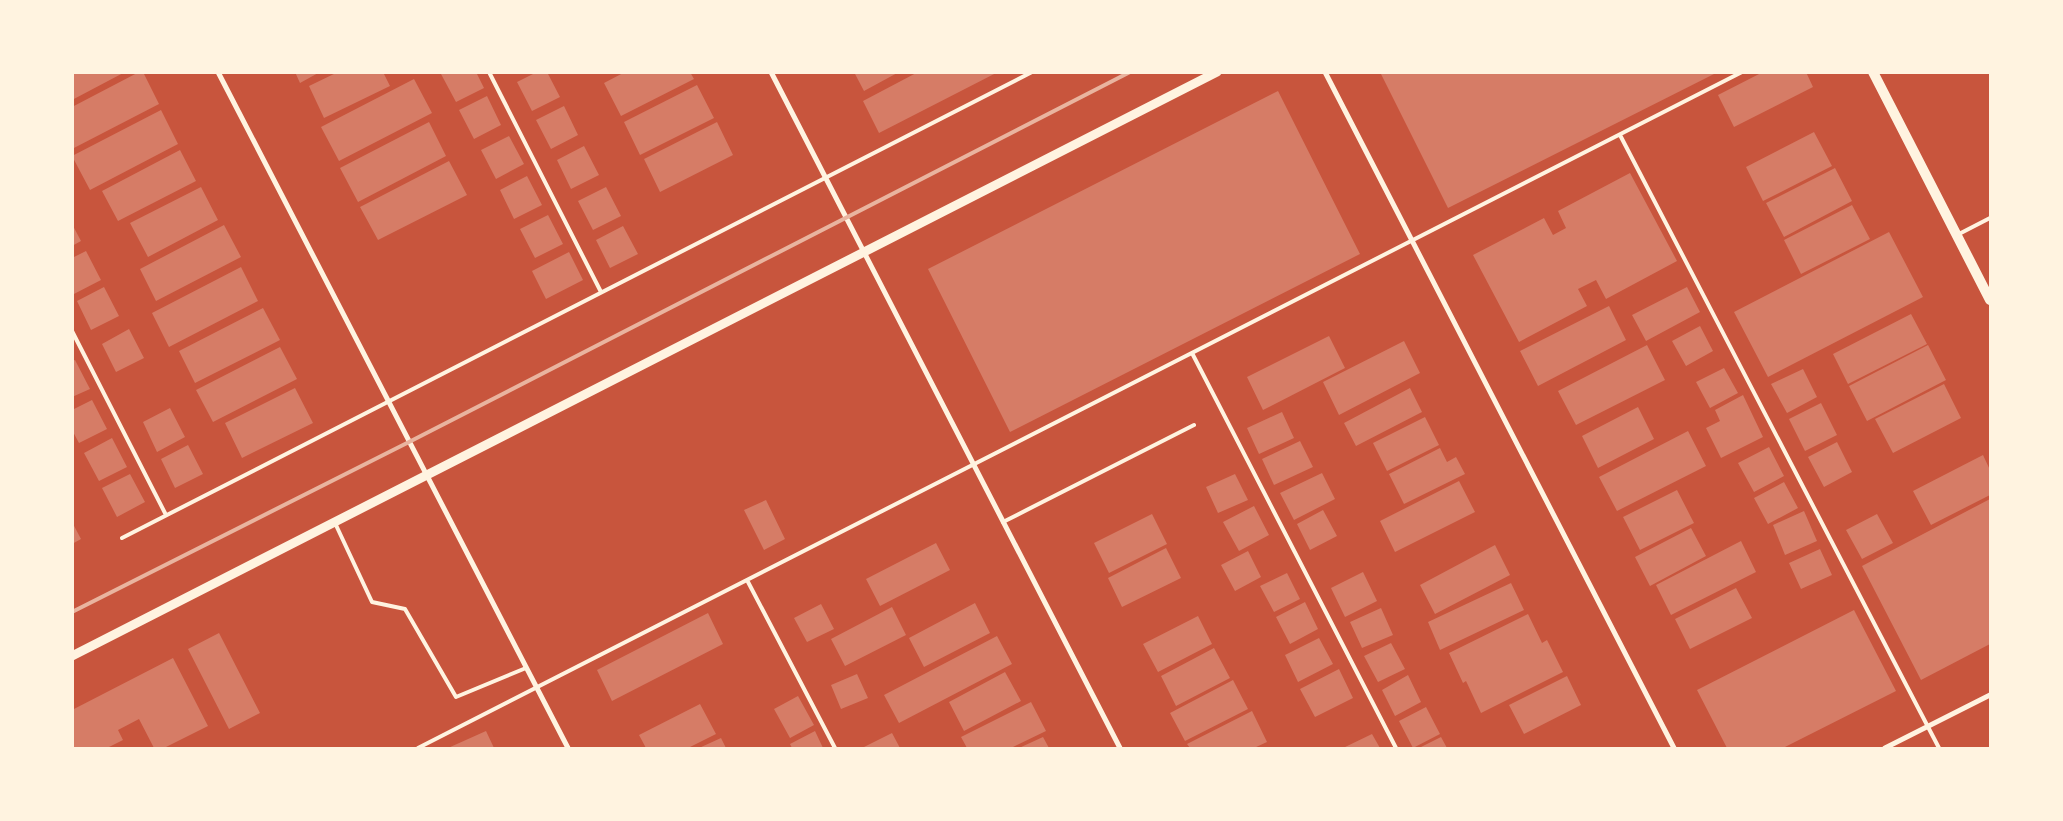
<svg xmlns="http://www.w3.org/2000/svg" width="2063" height="821" viewBox="0 0 2063 821" font-family="'Space Grotesk',sans-serif">
<style>
.building{fill:#d67c66}
.lines{fill:none;stroke-linecap:round;stroke-linejoin:round}
.service{stroke:#fff3e0;stroke-width:4}
.minor{stroke:#fff3e0;stroke-width:5}
.tertiary{stroke:#fff3e0;stroke-width:9}
.secondary{stroke:#fff3e0;stroke-width:10}
.rail{stroke:#e9b49f;stroke-width:4}
</style>
<rect width="100%" height="100%" fill="#c8553d"/>
<path class="building" d="M72,72H125L72,100Z
M139,72H143L159,104L72,149V107Z
M295,72H320L300,83Z
M338,72H383L390,86L324,118L309,86Z
M443,72H476L484,88L456,102L441,74Z
M537,72H547L560,97L532,111L517,82Z
M625,72H690L694,79L621,116L604,83Z
M854,72H899L864,91Z
M918,72H998L879,133L863,101Z
M1380,72H1718L1448,208Z
M1763,72H1806L1813,87L1734,127L1718,95Z
M414,79L432,113L339,161L321,127Z
M697,85L714,118L640,155L624,122Z
M1278,91L1360,254L1010,432L928,269Z
M487,96L501,125L474,139L459,110Z
M564,106L578,135L551,149L536,120Z
M161,110L178,144L90,190L72,156Z
M429,122L446,156L358,202L340,168Z
M717,122L733,155L660,192L644,159Z
M1814,132L1832,166L1763,201L1746,167Z
M509,136L524,164L496,179L481,150Z
M584,146L599,175L571,189L557,160Z
M180,150L196,181L118,221L102,191Z
M449,161L467,195L378,240L360,207Z
M1835,168L1852,201L1784,237L1766,203Z
M1630,173L1677,261L1606,299L1596,280L1578,289L1587,306L1519,342L1473,255L1544,218L1553,235L1566,228L1558,211Z
M527,176L542,205L514,219L500,190Z
M201,187L218,220L148,257L130,223Z
M606,187L621,216L593,230L578,201Z
M1852,205L1870,239L1801,274L1784,240Z
M548,215L563,244L535,258L520,229Z
M72,224L81,241L72,246Z
M224,225L241,257L156,301L140,269Z
M623,226L638,254L610,268L596,240Z
M1889,232L1923,297L1768,377L1734,312Z
M86,251L101,280L72,295V258Z
M569,252L583,280L546,299L532,271Z
M241,267L258,301L169,347L152,313Z
M104,287L119,316L91,330L77,301Z
M1687,287L1700,312L1646,341L1632,315Z
M1609,306L1626,340L1538,386L1520,351Z
M263,308L280,340L195,383L179,351Z
M1911,314L1927,344L1848,384L1833,354Z
M1700,326L1713,351L1686,366L1672,341Z
M129,329L144,358L116,372L102,344Z
M1329,336L1345,368L1263,410L1247,377Z
M1404,341L1420,373L1339,415L1323,382Z
M1647,345L1665,380L1576,425L1558,391Z
M1928,345L1946,380L1867,421L1849,386Z
M280,347L297,379L213,422L196,390Z
M75,360L90,389L72,397V361Z
M1724,368L1738,393L1710,408L1696,382Z
M1803,369L1817,397L1787,413L1771,384Z
M1944,384L1961,418L1893,453L1875,419Z
M295,388L313,423L242,458L225,423Z
M1410,388L1422,412L1356,446L1344,423Z
M1743,395L1763,437L1721,458L1706,428L1720,421L1715,410Z
M92,400L107,429L79,443L72,430V410Z
M1821,403L1837,435L1805,451L1789,419Z
M1638,407L1654,439L1598,468L1582,436Z
M170,408L185,437L157,452L143,422Z
M1282,412L1294,438L1259,454L1247,428Z
M1425,417L1439,445L1387,471L1373,443Z
M1688,431L1706,466L1617,511L1599,477Z
M112,438L127,467L99,481L84,453Z
M1300,441L1313,467L1274,485L1262,459Z
M1837,442L1852,472L1824,487L1808,457Z
M188,445L203,474L175,488L161,459Z
M1769,447L1784,476L1754,492L1738,463Z
M1440,448L1447,462L1456,457L1465,474L1404,504L1389,474Z
M1983,455L1990,470V495L1931,525L1913,491Z
M1322,473L1335,499L1294,520L1280,493Z
M130,474L145,502L117,517L102,488Z
M1235,474L1248,500L1218,513L1206,487Z
M1459,481L1475,512L1395,552L1380,521Z
M1784,482L1798,508L1768,524L1754,498Z
M1677,490L1694,523L1640,550L1623,517Z
M1990,499V644L1921,680L1862,566Z
M766,500L785,539L764,550L744,510Z
M1254,506L1269,535L1239,551L1223,522Z
M1323,510L1337,536L1310,550L1297,524Z
M1804,511L1817,541L1785,555L1773,525Z
M1152,514L1167,544L1109,573L1094,543Z
M1877,514L1893,543L1862,559L1846,530Z
M72,522L81,539L72,544Z
M1691,528L1706,556L1650,586L1635,557Z
M1741,541L1756,572L1671,615L1656,585Z
M936,543L950,570L880,606L866,579Z
M1495,545L1510,575L1435,614L1420,585Z
M1166,548L1181,578L1122,607L1108,578Z
M1820,549L1832,575L1801,589L1789,563Z
M1248,551L1261,577L1235,591L1221,565Z
M1363,572L1377,601L1345,617L1331,588Z
M1287,573L1300,599L1274,612L1260,586Z
M1511,583L1524,610L1440,650L1428,622Z
M1736,588L1752,618L1690,649L1675,619Z
M1305,602L1318,629L1290,644L1276,617Z
M975,603L990,633L924,667L909,638Z
M821,604L834,629L807,642L794,618Z
M892,607L906,635L845,666L831,639Z
M1381,608L1393,635L1362,648L1350,622Z
M1854,610L1896,691L1783,748H1727L1697,690Z
M708,613L723,644L612,701L597,670Z
M1528,614L1542,643L1547,640L1563,672L1481,713L1466,681L1463,683L1449,653Z
M1198,616L1212,644L1158,672L1143,644Z
M219,633L260,713L229,729L188,649Z
M997,636L1012,664L899,723L884,695Z
M1319,638L1333,664L1298,682L1285,655Z
M1391,643L1405,669L1378,682L1364,656Z
M1214,648L1230,678L1176,706L1161,676Z
M173,658L208,726L164,748H154L139,719L118,730L123,740L109,747V748H72V710Z
M1339,669L1353,698L1315,717L1300,689Z
M1005,672L1021,701L964,731L949,702Z
M857,674L868,698L841,709L831,685Z
M1408,675L1421,702L1395,716L1382,690Z
M1567,676L1581,705L1524,734L1509,705Z
M1233,680L1248,709L1185,741L1170,713Z
M798,696L814,725L790,738L774,709Z
M1031,702L1046,731L1011,748H967L961,737Z
M700,704L716,734L688,748H646L639,735Z
M1426,707L1440,734L1413,748L1399,721Z
M1252,711L1267,742L1254,748H1190L1187,744Z
M486,731L494,748H448Z
M815,731L823,748H792L790,744Z
M892,733L900,748H865L864,747Z
M1372,734L1380,748H1343Z
M1043,737L1049,748H1019Z
M1441,737L1447,748H1419Z
M721,738L726,748H699Z"/>
<g class="lines">
<path class="service" d="M489,72L601,292
M1620,135L1939,748
M1957,235L1990,218
M72,331L166,515
M1192,353L1396,748
M1003,522L1194,425
M335,523L372,602L405,609L456,697L526,668
M122,538L1032,72
M747,580L835,748
M418,748L1742,72"/>
<path class="minor" d="M218,72L568,748
M771,72L1120,748
M1325,72L1674,748
M1885,748L1990,695"/>
<path class="tertiary" d="M72,656L1217,72"/>
<path class="secondary" d="M1873,72L1990,300"/>
<path class="rail" d="M72,612L409,442L1130,72"/>
</g>
<rect width="2063" height="821" fill="none" stroke="#fff3e0" stroke-width="148"/>
</svg>
